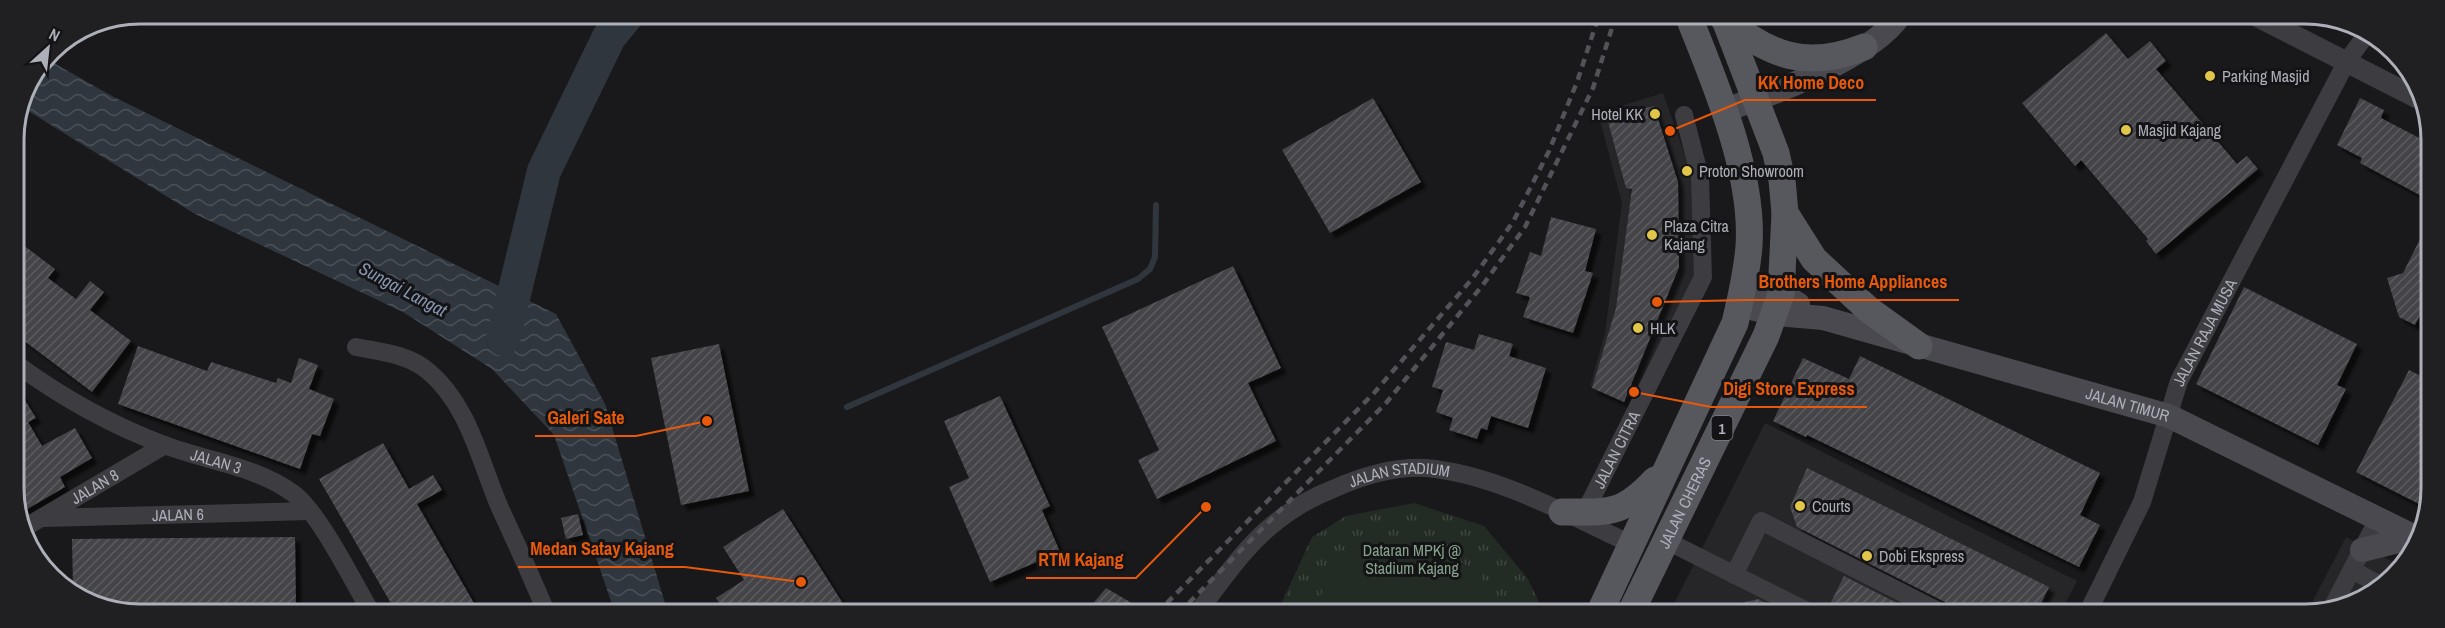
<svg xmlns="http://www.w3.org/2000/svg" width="2445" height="628" viewBox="0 0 2445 628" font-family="'Archivo Narrow',sans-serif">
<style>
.built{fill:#262528}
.grass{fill:url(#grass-tufts)}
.pitch{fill:#232b25}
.water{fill:url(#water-waves)}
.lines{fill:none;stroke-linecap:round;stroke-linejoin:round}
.stream{stroke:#30363e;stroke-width:6}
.river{stroke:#30363e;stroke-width:34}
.building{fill:url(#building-hatch);filter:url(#shadow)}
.minor{stroke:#3c3c41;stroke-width:18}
.tertiary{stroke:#3c3c41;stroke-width:21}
.secondary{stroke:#49494f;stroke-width:24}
.primary{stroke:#57575e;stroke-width:27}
.rail{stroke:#525258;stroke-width:4.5;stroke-dasharray:8 6;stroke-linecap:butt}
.poi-dot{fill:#e1c64a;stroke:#141416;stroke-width:2}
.labels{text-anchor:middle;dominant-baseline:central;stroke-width:6;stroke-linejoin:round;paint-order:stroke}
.shield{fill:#141416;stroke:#7f8088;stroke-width:1.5}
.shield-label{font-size:15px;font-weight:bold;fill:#adafb9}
.poi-label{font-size:16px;fill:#adafb9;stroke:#141416;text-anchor:start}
.street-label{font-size:16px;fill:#adafb9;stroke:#141416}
.park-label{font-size:16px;fill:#86a28c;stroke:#141416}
.water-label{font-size:18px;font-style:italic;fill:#8797b1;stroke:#141416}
.rim{fill:none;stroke:#adafb9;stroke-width:3}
.leader{fill:none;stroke:#e8590c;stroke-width:2}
.callout-dot{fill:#e8590c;stroke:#141416;stroke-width:2}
.callout-label{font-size:18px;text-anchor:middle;font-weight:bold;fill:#e8590c;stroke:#141416;stroke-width:6;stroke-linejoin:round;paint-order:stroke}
</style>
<defs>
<pattern id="grass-tufts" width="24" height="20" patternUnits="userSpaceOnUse" patternTransform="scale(1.5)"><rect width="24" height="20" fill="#232b25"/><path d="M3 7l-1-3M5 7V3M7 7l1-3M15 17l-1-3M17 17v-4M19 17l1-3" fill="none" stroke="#404743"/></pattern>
<pattern id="water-waves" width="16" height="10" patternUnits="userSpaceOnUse" patternTransform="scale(1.5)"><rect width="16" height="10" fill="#30363e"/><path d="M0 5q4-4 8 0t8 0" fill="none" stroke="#4b5158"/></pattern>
<pattern id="building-hatch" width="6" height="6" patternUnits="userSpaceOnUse" patternTransform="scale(1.5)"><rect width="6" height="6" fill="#444448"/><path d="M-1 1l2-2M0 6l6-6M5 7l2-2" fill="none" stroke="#5c5c60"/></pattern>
<filter id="shadow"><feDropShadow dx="5.5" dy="5.5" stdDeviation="1.5" flood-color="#0009"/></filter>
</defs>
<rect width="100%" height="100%" fill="#19191b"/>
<path class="built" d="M1663,93L1693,178L1695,275L1630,406L1590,386L1605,333L1622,203L1598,113Z
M1765,423L2077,581L2060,614H1669Z
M2346,537L2399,565L2388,583L2313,614H2306Z"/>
<path class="grass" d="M1414,503L1484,526L1528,579L1544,613H1277L1312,537L1346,516Z"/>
<path class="pitch" d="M1380,538L1430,545L1476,571L1506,613H1313L1334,565Z"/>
<path class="water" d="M45,58L112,96L556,314L605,404L668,613H615L554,435L492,369L403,312L195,214L20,106L23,91Z"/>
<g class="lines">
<path class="stream" d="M847,407L1138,279L1150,269L1155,257L1156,205"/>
<path class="river" d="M503,339L544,171L609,37L628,14"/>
</g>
<path class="building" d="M2106,33L2128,59L2150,41L2166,61L2156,69L2237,164L2247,156L2258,169L2156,254L2146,241L2148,239L2081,160L2075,166L2022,103Z
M1373,98L1421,182L1330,233L1282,150Z
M2360,98L2384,110L2381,118L2429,143V151L2419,169L2429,174V200L2360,163L2362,158L2337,145Z
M1654,106L1678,182L1679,267L1624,402L1592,388L1616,308L1632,189L1626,188L1607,118Z
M1551,217L1596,229L1585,271L1593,273L1573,333L1523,317L1530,297L1516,293L1530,252L1541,256Z
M2429,221V310L2424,307L2415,325L2399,317L2387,278L2403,273Z
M14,238L55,269L48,278L76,299L90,281L104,292L90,310L131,341L92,392L15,334Z
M1233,266L1281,368L1248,383L1276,441L1157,499L1138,460L1159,450L1102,327Z
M2244,287L2357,344L2337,385L2346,389L2318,445L2196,384Z
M1479,334L1513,344L1509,356L1546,368L1528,428L1491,416L1487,430L1481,428L1477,439L1449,430L1453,418L1436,412L1443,390L1432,387L1446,342L1474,350Z
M719,344L749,491L681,505L651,358Z
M138,346L207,371L211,362L276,383L278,378L291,383L299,358L318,365L309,389L334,399L320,436L312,434L300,469L118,404Z
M1860,356L2100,473L2080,515L2100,525L2079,567L1807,435L1806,437L1773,421L1803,358L1849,379Z
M2409,370L2429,380V509L2356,472Z
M15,384L36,418L28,422L42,446L75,428L92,458L60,477L65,487L17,515Z
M1000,396L1050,506L1042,510L1060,552L990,582L949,487L969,478L944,421Z
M383,443L409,489L433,475L442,490L417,504L479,612H396L345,524L319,479Z
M1807,468L2049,587L2036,614H1955L1949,604L1797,527L1790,507Z
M783,509L849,613H726L716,598L744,580L723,547Z
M578,514L583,535L566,539L561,518Z
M295,537L296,612H115L73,589L72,539Z
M1844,576L1919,614H1825Z
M1106,588L1149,613H1085Z
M1758,599L1787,614H1720V608Z"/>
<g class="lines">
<g class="minor">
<path d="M356,347C381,352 408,354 428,371C469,405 480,462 500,508C516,543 532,577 546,612"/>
<path id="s1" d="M15,363C61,397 113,426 167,446C208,461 258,467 294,494C320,514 353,582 371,612"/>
<path id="s2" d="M1585,512L1703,277L1700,177L1684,115"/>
<path id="s3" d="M44,518L310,511"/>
<path id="s4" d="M24,528L165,445"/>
<path d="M1667,541L1813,614"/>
<path d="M2352,570L2382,586"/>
<path d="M1734,575L1761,521L1944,614"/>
<path d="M2333,606L2378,519"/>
<path id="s5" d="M1197,613C1220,584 1242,550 1271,526C1290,510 1310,498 1333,489C1362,476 1393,466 1426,468C1496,474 1568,515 1631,544"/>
<path id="s6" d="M2087,614L2142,502L2179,381L2347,61L2366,35"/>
</g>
<path class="tertiary" d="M2256,16L2421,100"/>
<g class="secondary">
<path d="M1725,110C1771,95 1873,56 1899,16"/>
<path d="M1744,286L1781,294L1798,304"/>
<path id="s7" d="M1739,305L1774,314L1823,318L2169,416L2415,537"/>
<path d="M2362,550L2414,537"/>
</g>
<g class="primary">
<path d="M1724,19C1770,56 1807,70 1864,47"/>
<path d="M1785,213L1814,259L1869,310L1919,346"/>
<path d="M1562,512C1609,512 1621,516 1655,480"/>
<path d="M1599,614L1735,323C1741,298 1747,272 1749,246C1754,173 1715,83 1688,15"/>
<path id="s8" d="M1630,614L1766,336L1781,294L1785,213L1782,180L1776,153L1723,15"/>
</g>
<path class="rail" d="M1157,613L1374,393L1472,279L1513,222L1549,151L1577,82L1599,15
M1179,613L1386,403L1482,286L1525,227L1593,88L1616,15"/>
</g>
<g class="poi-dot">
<circle cx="2210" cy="76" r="6"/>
<circle cx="1655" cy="114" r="6"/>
<circle cx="2126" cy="130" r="6"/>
<circle cx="1687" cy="171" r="6"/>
<circle cx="1652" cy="235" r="6"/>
<circle cx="1638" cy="328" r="6"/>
<circle cx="1800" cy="506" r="6"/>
<circle cx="1867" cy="556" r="6"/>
</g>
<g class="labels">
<rect class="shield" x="1711.5" y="416" width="21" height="24" rx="4.5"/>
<g class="shield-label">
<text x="1722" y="428">1</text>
</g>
<g class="poi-label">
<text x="2222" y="76">Parking Masjid</text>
<text x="1643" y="114" text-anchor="end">Hotel KK</text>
<text x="2138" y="130">Masjid Kajang</text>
<text x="1699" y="171">Proton Showroom</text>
<text x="1664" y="226">Plaza Citra<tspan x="1664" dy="18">Kajang</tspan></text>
<text x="1650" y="328">HLK</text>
<text x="1812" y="506">Courts</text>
<text x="1879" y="556">Dobi Ekspress</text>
</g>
<g class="street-label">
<text stroke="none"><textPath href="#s6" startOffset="306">JALAN RAJA MUSA</textPath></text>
<text stroke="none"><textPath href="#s7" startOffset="402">JALAN TIMUR</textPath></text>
<text stroke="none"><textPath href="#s2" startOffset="70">JALAN CITRA</textPath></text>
<text stroke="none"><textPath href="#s1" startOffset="225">JALAN 3</textPath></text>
<text stroke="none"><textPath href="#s5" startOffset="256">JALAN STADIUM</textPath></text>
<text stroke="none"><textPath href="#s4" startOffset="82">JALAN 8</textPath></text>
<text stroke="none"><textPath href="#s8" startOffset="124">JALAN CHERAS</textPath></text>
<text stroke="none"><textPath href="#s3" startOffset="134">JALAN 6</textPath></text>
</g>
<g class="park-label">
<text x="1412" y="550">Dataran MPKj @<tspan x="1412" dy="18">Stadium Kajang</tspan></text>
</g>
<g class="water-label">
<text transform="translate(403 289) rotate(28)">Sungai Langat</text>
</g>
</g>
<path d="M0 0H2445V628H0ZM140 24H2305A116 116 0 0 1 2421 140V488A116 116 0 0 1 2305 604H140A116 116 0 0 1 24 488V140A116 116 0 0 1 140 24Z" fill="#202023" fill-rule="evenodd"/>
<path class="rim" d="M140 24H2305A116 116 0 0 1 2421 140V488A116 116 0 0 1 2305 604H140A116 116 0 0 1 24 488V140A116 116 0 0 1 140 24Z"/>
<path class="leader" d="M1670 131L1745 100H1876M1657 302L1746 300H1959M1634 392L1711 407H1867M707 421L636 436H535M801 582L685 567H518M1206 507L1136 578H1026"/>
<g class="callout-dot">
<circle cx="1670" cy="131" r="6"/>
<circle cx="1657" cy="302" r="6"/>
<circle cx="1634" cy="392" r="6"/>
<circle cx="707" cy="421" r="6"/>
<circle cx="801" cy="582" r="6"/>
<circle cx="1206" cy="507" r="6"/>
</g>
<g class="callout-label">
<text x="1811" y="89">KK Home Deco</text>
<text x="1853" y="288">Brothers Home Appliances</text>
<text x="1789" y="395">Digi Store Express</text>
<text x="586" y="424">Galeri Sate</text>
<text x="602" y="555">Medan Satay Kajang</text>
<text x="1081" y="566">RTM Kajang</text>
</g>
<g transform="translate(48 48) rotate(27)" stroke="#141416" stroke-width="4.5" paint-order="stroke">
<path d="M0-4.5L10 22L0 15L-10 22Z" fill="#adafb9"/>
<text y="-9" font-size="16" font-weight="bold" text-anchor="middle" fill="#adafb9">N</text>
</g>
</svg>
